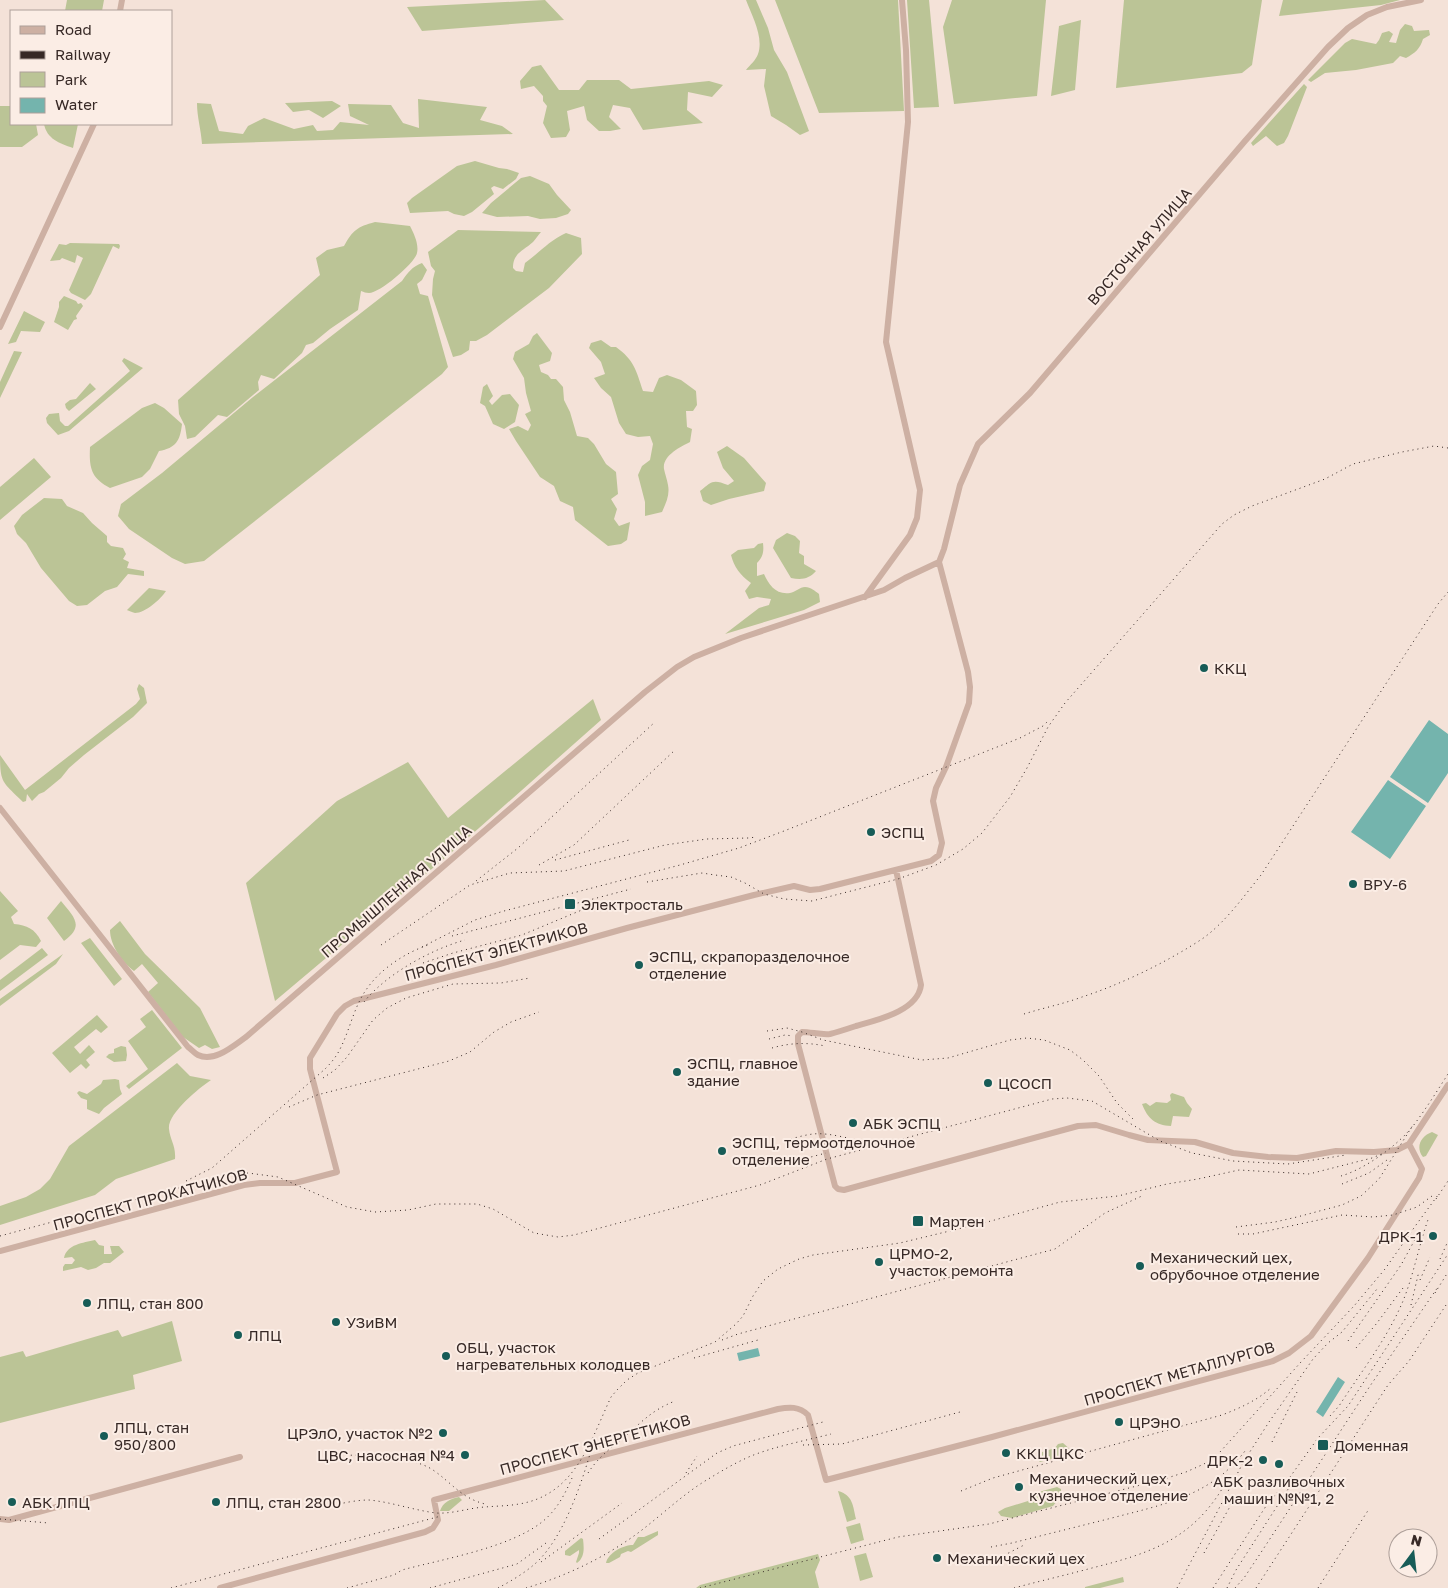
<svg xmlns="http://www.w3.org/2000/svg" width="1448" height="1588" viewBox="0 0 1448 1588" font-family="'Golos Text',sans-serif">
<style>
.green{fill:#bbc496}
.water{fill:#74b4ad}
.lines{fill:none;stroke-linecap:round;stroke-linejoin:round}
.minor{stroke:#cdb0a3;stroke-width:6}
.rail{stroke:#372926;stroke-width:1;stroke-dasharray:1 4;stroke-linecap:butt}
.poi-dot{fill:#175c57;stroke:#fbede5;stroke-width:2}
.labels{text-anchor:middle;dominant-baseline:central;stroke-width:4;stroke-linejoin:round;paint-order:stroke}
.street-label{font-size:15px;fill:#372926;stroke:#fbede5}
.poi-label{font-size:15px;fill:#372926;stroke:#fbede5;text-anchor:start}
</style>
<rect width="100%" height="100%" fill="#f4e2d8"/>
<path class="green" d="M67,0H104L102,11H65Z
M545,0L564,20L422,31L407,7Z
M746,0H756L768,28L774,50L787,72L809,131L800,135L786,125L771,116L764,86L766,69L746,70C750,65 756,60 758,54C764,37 752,16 746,0Z
M775,0H898L904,111L819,113Z
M907,0H929L939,107L914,108Z
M952,0H1046L1037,96L954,104L943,27Z
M1124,0H1262L1252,65L1242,73L1116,88Z
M1283,0H1400L1381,5L1279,16Z
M1081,20L1075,90L1051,96L1059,26Z
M1405,24L1412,26L1414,31L1429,30L1430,35L1423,39C1420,49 1415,53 1406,58L1400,56L1393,63L1356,70L1325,73L1311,82L1308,80L1345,43L1352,39L1376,44L1379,40L1382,33L1389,31L1393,34L1389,42L1396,43L1400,30Z
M541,65L559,90H579L587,80H619L631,89L709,81L723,85L712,97L688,92L687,110L703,123L643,130L630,108L613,105L609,117L621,129L610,131H599L587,120L584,106L567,111L570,130L566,137L551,138L543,123L547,106L543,101V96L534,86L521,89L520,81L532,67Z
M1304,84L1307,87L1288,136L1284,143L1277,146L1266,136L1253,146L1251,143Z
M418,99L487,107L480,120L502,126L513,134L202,144C201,129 197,117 197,103L211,104L219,131L243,134L248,126L264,118L294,129L313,125L317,131L333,130L340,122L369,125L350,116L348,104L391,105L403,123L419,128Z
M332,101L341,106L323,118L309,110L293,112L285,103Z
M0,106H11V124H36L38,135L22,147H0Z
M44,124H78L73,148C59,143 47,139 44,124Z
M475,161L499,168L507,169L519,173L516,179L503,189L494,186L491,188L494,194L472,212L464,216L454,214L448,211L410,213L407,203L412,198L457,166Z
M530,176L549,184L557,195L571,210L568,214L556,218L540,219L528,216L497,217L482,213L491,203L521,178Z
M375,222L410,226C414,234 419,244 417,253C415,263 380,293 369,293C366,293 364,292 361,291L358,310L330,329L313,343L306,345L302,353L274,379L261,375L258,382L259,390L227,417L218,415L195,437L187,439L185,426L179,414L178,400L320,275L316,258L327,250L344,246C353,230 357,227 375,222Z
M458,230L541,232C538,235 536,239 533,242C523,251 513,253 513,268L516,271L523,272L525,263C539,253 550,240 566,233L581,238L582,254L549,288L487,335L476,341H470L469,350L461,355L453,357L432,295L433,279L435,271L431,266L428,252Z
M70,243L119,244L120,246L119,249L113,246L91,294L85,300L71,293L69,290L83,258L77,255L75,263L62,258L60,260L50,261L59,244L66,245Z
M422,263L427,270L422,280L417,284L420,294L428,296L448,367L442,374L204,561L185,564L172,558L129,529L118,516L121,504L162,473L253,397L402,281C408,272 412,267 422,263Z
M64,296L76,301L78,304L81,303L83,306L76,316L77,319L74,320L68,330L54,322L59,307V302Z
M24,311L45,322L40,332L21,331L16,342L8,344Z
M537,333L552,353L550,361L539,365L541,372L548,375L551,379H556L563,387L564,400L570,412L577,436L588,438L594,444L606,464L616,472L618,494L611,499L617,509L614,519L619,526L630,522L627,540L621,544L608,546L575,520L573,507L560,501L554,486L540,477L516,441L509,429L518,426L528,431L531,425L525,414L531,411L526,393L524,378L513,359L515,352L529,344L533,336Z
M601,340L611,347H616C634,360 636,370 643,391L653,392L659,378L667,375L681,380L696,391L697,405L693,411H686L687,427L692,429L690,442C680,447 662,456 664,469C665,474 667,479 668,485C670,495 666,503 662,512L645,516V502L638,475L642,466L650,460L653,444L650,436L638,437L626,434L619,423L611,397L601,388L594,378L605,374L601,362L589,348L591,343Z
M14,351L22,352L0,398V382Z
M124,358L143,368L69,431L58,435L47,423L46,418L49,414L59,413L60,421L65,426H68L130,371L122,361Z
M90,383L96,389L69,411L66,408L65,404L70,400L76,399Z
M487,384L493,396L489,401L492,405L502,395L510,394L519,405L515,422L504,429L493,424L485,406L480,403L483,387Z
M155,403L164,408L182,424C180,441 176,448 159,451L150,469L142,477L110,488C91,478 89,468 90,447L142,408Z
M727,446L744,458L766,483L764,491L729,499L711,505L703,501L700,491C712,481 713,479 728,485L734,481L723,468L717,452Z
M34,458L51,477L0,520V487Z
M44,498L62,499L67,506L83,513L92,523L107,536V542L111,546L123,548L126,554L123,559L129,562L127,568L144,571V576L128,574L117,587L105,591L87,605L77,606L69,601L41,568L26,543L17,534L14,526L22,515Z
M787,533L795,536L800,541L799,553L804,556V564L816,571C809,579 802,580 791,578L773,548L776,540Z
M763,543C764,552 763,557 757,563V576L764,574C769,585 776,595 790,593C795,592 800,587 805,587C811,587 815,591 819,594L820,602L804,610L725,634L759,608L769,605L771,599L757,597L749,599L745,591L751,583C740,575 734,567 731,555L738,550L754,548L758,544Z
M149,588L166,591C161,599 145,613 135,613C134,613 127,610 127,610Z
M139,684L144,688L147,703L133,717L84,755L69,768L61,778L44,792L39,794L32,801L27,794L26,801L23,802C3,782 0,784 0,755L25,790L136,704L140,699L137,689Z
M593,699L601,720L452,852L275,1001L246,883L337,801L408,762L448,818Z
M0,891L18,911L11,917L14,924C27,925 35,929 41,941L36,947L20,945L0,960Z
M61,901C74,917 85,926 64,941L47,918Z
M120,921L145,954L200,1008L220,1047L212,1049L205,1045L199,1048L183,1037L148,992L158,983L142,964L134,971C122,962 110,945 110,930Z
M90,938L122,979L114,986L81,943Z
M42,948L48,955L0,991V980Z
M63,954L56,964L0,1006V999Z
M152,1010L182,1048L129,1089L126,1086L148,1069L128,1041L146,1027L140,1019Z
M97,1015L108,1027L101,1033L96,1029L74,1047L80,1054L89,1045L95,1052L86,1060L90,1065L86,1069L81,1064L70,1073L52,1053Z
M121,1046L126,1047L127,1055L126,1061L114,1062L106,1057L109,1054L114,1053V1049Z
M177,1063L190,1076L211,1080C199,1088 167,1114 169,1129C170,1140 176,1145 175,1159L116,1179L95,1195L0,1225V1206L26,1197L40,1189L50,1179L69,1146Z
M115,1079L119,1080L120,1089L122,1094L104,1108L99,1114L87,1109V1100L81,1098L77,1093L79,1091L87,1094L101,1084L103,1080Z
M1172,1093L1184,1097L1187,1103L1192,1109L1189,1117L1173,1116L1171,1126C1155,1125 1148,1119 1142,1104L1146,1103L1150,1106L1156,1102L1167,1103L1171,1100L1170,1095Z
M1432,1132L1438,1135L1426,1156L1423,1157C1415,1147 1421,1136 1432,1132Z
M95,1240L99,1245L104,1246V1254H112L110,1246H119L124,1252L110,1263H104L96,1268L88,1270L81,1267L63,1271V1267L65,1264H72L75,1260L72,1257L64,1258C67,1244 83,1243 95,1240Z
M172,1321L182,1361L133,1375L135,1389L0,1423V1357L23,1351L26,1357L118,1330L122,1337Z
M1063,1443L1071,1450V1454L1040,1462L1038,1460L1042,1452L1055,1448L1058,1444Z
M1057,1487L1061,1489V1496L1053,1506L1012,1518L1001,1516L998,1512L1005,1508L1028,1501L1031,1494Z
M838,1491C853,1495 853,1506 856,1519L847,1522Z
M459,1497L462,1500L449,1511H440C443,1502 450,1499 459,1497Z
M860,1523L864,1540L851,1544L846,1527Z
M658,1531V1535L631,1552L628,1551L621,1554L620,1557L609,1563H606C608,1553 623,1545 633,1545L638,1537H644Z
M581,1538L583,1539C584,1548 585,1557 577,1563L576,1562L579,1553V1550L570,1556L565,1555V1551Z
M866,1553L873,1577L860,1581L854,1556Z
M818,1554L820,1560L815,1572L819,1588H696L700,1585Z
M1123,1577L1124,1582L1100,1588H1085V1587Z"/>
<path class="water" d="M1429,720L1448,734V773L1428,803L1390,777Z
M1388,780L1426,806L1390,859L1351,832Z
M758,1348L760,1356L739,1361L737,1353Z
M1338,1377L1345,1382L1323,1417L1316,1412Z"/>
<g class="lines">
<path class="minor" d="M120,11L122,0
M0,327L94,124
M939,562L944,549L960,485L978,444L1030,393L1245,141L1328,47L1348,28L1367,15L1387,7L1421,0
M865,597L910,535L917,518L920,490L886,342L908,122L906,50L902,0
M0,808L188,1047C191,1049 194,1053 198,1055C214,1063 233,1046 246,1037L645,692L677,667L694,657L741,638L884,590L905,578L939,562
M896,870L921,985C918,1011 877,1020 856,1026C847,1029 838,1032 830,1034C821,1035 811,1032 802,1032L798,1036V1044L835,1186L838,1189L844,1190L1078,1126L1096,1125L1129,1135L1148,1140L1195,1142L1233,1153L1268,1157L1297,1158L1336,1151L1374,1152L1397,1150L1409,1144L1448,1085
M0,1251L244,1185L260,1183H295L337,1172L310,1069V1058L337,1014L345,1006L354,1001L496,965L627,928L754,895L794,886L810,890L820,889L931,861L939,855L942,843L933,801L936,788L946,767L969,703L970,687L968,672L939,562
M0,1519L9,1520L240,1457
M220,1588L425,1532L433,1528L438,1520L434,1500L778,1409C789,1407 799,1406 808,1415L826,1480L992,1437L1273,1361L1289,1353L1311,1336L1368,1258L1419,1178L1422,1169L1409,1144"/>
<path class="rail" d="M555,860L629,840
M539,865L574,845L675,750
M476,881L518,848L655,722
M647,882L702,873L715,875L731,877L745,883L764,894L784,899L812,901L898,879L936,865L963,849L982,833L1010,797L1027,768L1048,727L1065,703L1222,524L1234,515L1252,506L1325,479L1353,464L1402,452L1434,446L1448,448
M452,936L631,889
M381,945L470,885L510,873L564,871L665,845L707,839L748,838L757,837
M422,947L475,920L504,911L680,865L739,848L784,831L1020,738L1043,726L1049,720
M423,963L453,953L522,935L589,907
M364,1002C386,974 432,949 465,940
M1024,1014C1043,1008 1063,1004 1082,997C1122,984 1167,962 1202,939C1225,923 1244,896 1261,875L1438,604L1448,592
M767,1031L787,1028L802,1032L823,1040L922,1060L948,1058L1010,1040L1027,1038L1044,1040L1070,1050L1083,1060L1099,1076L1117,1103L1133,1119
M769,1039L785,1035L793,1036
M772,1048C789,1043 807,1042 825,1046
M323,1078L335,1070L347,1057L373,1020L387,1008L406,998L453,984L501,983L530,978
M289,1107L317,1095L449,1061L470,1052L494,1032L511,1022L539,1012
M786,1140C795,1138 804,1135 813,1134C831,1132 855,1141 875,1143
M792,1162L826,1153
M1341,1176C1365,1169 1397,1146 1413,1126C1426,1109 1437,1091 1448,1074
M186,1181L212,1168L325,1069C331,1063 337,1056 341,1047C350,1029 354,1007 366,990C380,969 405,953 428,945
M1342,1184L1369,1173L1387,1160
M1436,1199L1448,1181
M1236,1227L1275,1222L1297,1217L1342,1205L1361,1196L1379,1179L1413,1125
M1238,1234H1253L1342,1215L1373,1217L1393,1215L1417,1207L1432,1196
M0,1236L212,1179L248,1173L278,1177L347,1207L375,1212L408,1210L436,1204H477L493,1209L534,1233L558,1237L574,1235L760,1185L827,1159L1052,1099L1067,1098L1092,1101L1160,1141L1192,1153L1233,1161L1288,1164L1346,1155
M1440,1259L1448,1241
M1420,1280L1430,1257
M1435,1293L1448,1272
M1411,1305L1419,1271
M722,1340L738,1334L1055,1249L1105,1213L1144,1195
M1348,1341L1401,1265L1418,1234
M1356,1348L1377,1323L1403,1288
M694,1358L758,1340
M1330,1416L1339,1406C1361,1372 1387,1339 1403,1301C1414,1274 1419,1244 1429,1217
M1272,1442L1297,1392
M803,1445L842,1444L960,1412
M326,1458C352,1452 411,1455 433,1470C452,1483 461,1498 485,1504
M588,1473C597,1459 608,1450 621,1440C641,1423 650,1411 675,1401
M686,1473L697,1456
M961,1491L993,1478L1222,1415C1240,1408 1256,1401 1271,1388
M339,1504C348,1502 359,1500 369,1500C391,1502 413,1510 436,1513C453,1514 468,1508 485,1507C496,1506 508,1506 519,1504C575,1495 590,1442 611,1397L617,1390L627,1380L638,1373L715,1342L736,1324L743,1316L753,1296L763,1281L778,1269L799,1259L813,1255L900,1243L991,1221L1060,1202L1118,1196L1167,1184L1198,1179L1239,1170L1309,1174L1372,1158L1384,1153
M0,1519L49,1523
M599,1539L717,1453L733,1446L823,1422
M991,1547L1012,1543C1044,1535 1076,1527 1108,1519C1161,1505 1210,1497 1245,1451
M1204,1553L1237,1494
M995,1560L1026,1544
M541,1562L622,1503
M171,1588L441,1516
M347,1588L394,1575L402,1570C443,1559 509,1548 542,1522C557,1510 565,1494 572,1478
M430,1588L517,1564L546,1543
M498,1588C511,1581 525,1573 537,1562C563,1537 580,1488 590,1454
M526,1588C566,1576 604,1558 638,1533C662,1515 684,1493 710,1478C723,1470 737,1462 751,1456C776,1446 804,1441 831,1434
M700,1588L898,1537L989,1524L1164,1479L1186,1472L1204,1464L1220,1452L1301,1362L1354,1306L1385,1269L1416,1225L1438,1195
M1014,1588C1040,1581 1066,1575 1092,1568C1147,1554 1190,1541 1222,1489
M1177,1588L1244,1461L1269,1422L1313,1359L1328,1343L1342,1332L1377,1289
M1213,1588L1268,1503L1285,1484L1318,1438L1348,1406L1448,1254
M1227,1588L1236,1570L1292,1483
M1235,1588L1244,1578L1260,1554L1370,1386L1438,1287
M1256,1588L1388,1385L1409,1361L1448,1302
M1318,1588L1369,1509"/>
</g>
<g class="poi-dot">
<circle cx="1204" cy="668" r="5"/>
<circle cx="871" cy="832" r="5"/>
<circle cx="1353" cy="884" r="5"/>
<rect x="564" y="898" width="12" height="12" rx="2.5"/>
<circle cx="639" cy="965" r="5"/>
<circle cx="677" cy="1072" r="5"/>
<circle cx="988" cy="1083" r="5"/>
<circle cx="853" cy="1123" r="5"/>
<circle cx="722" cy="1151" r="5"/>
<rect x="912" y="1215" width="12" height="12" rx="2.5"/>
<circle cx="1433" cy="1236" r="5"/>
<circle cx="879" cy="1262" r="5"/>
<circle cx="1140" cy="1266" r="5"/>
<circle cx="87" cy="1303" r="5"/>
<circle cx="336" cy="1322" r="5"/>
<circle cx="238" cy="1335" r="5"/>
<circle cx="446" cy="1356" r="5"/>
<circle cx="1119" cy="1422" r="5"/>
<circle cx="443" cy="1433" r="5"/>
<circle cx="104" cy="1436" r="5"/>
<rect x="1317" y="1439" width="12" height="12" rx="2.5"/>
<circle cx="1006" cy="1453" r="5"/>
<circle cx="465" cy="1455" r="5"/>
<circle cx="1263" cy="1460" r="5"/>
<circle cx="1279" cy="1464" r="5"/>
<circle cx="1019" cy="1487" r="5"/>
<circle cx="12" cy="1502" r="5"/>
<circle cx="216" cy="1502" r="5"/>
<circle cx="937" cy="1558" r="5"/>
</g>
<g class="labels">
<g class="street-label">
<text transform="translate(1139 246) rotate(-49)">ВОСТОЧНАЯ УЛИЦА</text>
<text transform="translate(396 891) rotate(-41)">ПРОМЫШЛЕННАЯ УЛИЦА</text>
<text transform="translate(496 951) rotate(-15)">ПРОСПЕКТ ЭЛЕКТРИКОВ</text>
<text transform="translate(150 1199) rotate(-15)">ПРОСПЕКТ ПРОКАТЧИКОВ</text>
<text transform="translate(1179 1373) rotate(-16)">ПРОСПЕКТ МЕТАЛЛУРГОВ</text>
<text transform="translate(595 1444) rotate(-15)">ПРОСПЕКТ ЭНЕРГЕТИКОВ</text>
</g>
<g class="poi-label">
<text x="1214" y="668">ККЦ</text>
<text x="881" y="832">ЭСПЦ</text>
<text x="1363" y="884">ВРУ-6</text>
<text x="581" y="904">Электросталь</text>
<text x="649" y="956">ЭСПЦ, скрапоразделочное<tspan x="649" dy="17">отделение</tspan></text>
<text x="687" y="1063">ЭСПЦ, главное<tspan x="687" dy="17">здание</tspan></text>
<text x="998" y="1083">ЦСОСП</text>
<text x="863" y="1123">АБК ЭСПЦ</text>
<text x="732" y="1142">ЭСПЦ, термоотделочное<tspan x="732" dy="17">отделение</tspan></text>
<text x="929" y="1221">Мартен</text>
<text x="1423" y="1236" text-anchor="end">ДРК-1</text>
<text x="889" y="1253">ЦРМО-2,<tspan x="889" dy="17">участок ремонта</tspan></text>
<text x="1150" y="1257">Механический цех,<tspan x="1150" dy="17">обрубочное отделение</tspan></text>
<text x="97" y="1303">ЛПЦ, стан 800</text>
<text x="346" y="1322">УЗиВМ</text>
<text x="248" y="1335">ЛПЦ</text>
<text x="456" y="1347">ОБЦ, участок<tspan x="456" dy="17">нагревательных колодцев</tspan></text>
<text x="1129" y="1422">ЦРЭнО</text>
<text x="114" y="1427">ЛПЦ, стан<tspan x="114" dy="17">950/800</tspan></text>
<text x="433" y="1433" text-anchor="end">ЦРЭлО, участок №2</text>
<text x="1334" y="1445">Доменная</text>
<text x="1016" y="1453">ККЦ ЦКС</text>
<text x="455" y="1455" text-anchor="end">ЦВС, насосная №4</text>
<text x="1253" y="1460" text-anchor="end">ДРК-2</text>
<text x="1029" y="1478">Механический цех,<tspan x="1029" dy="17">кузнечное отделение</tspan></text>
<text x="1279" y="1481" text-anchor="middle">АБК разливочных<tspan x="1279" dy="17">машин №№1, 2</tspan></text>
<text x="22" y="1502">АБК ЛПЦ</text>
<text x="226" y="1502">ЛПЦ, стан 2800</text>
<text x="947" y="1558">Механический цех</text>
</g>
</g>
<rect x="10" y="10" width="162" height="115" fill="#fbede5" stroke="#ad9f99"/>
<rect x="20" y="26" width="25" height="8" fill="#cdb0a3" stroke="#ad9f99"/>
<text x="55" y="35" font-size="15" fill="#372926">Road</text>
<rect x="20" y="51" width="25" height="8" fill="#372926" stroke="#ad9f99"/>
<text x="55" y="60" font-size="15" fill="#372926">Railway</text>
<rect x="20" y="72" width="25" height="15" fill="#bbc496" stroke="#ad9f99"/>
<text x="55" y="85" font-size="15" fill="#372926">Park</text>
<rect x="20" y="98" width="25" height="15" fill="#74b4ad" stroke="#ad9f99"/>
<text x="55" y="110" font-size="15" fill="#372926">Water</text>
<g transform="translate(1413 1553) rotate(15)"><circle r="24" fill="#fbede5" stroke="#ad9f99"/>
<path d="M0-4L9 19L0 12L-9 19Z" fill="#175c57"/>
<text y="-8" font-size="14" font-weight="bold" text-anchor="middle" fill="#372926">N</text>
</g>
</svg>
